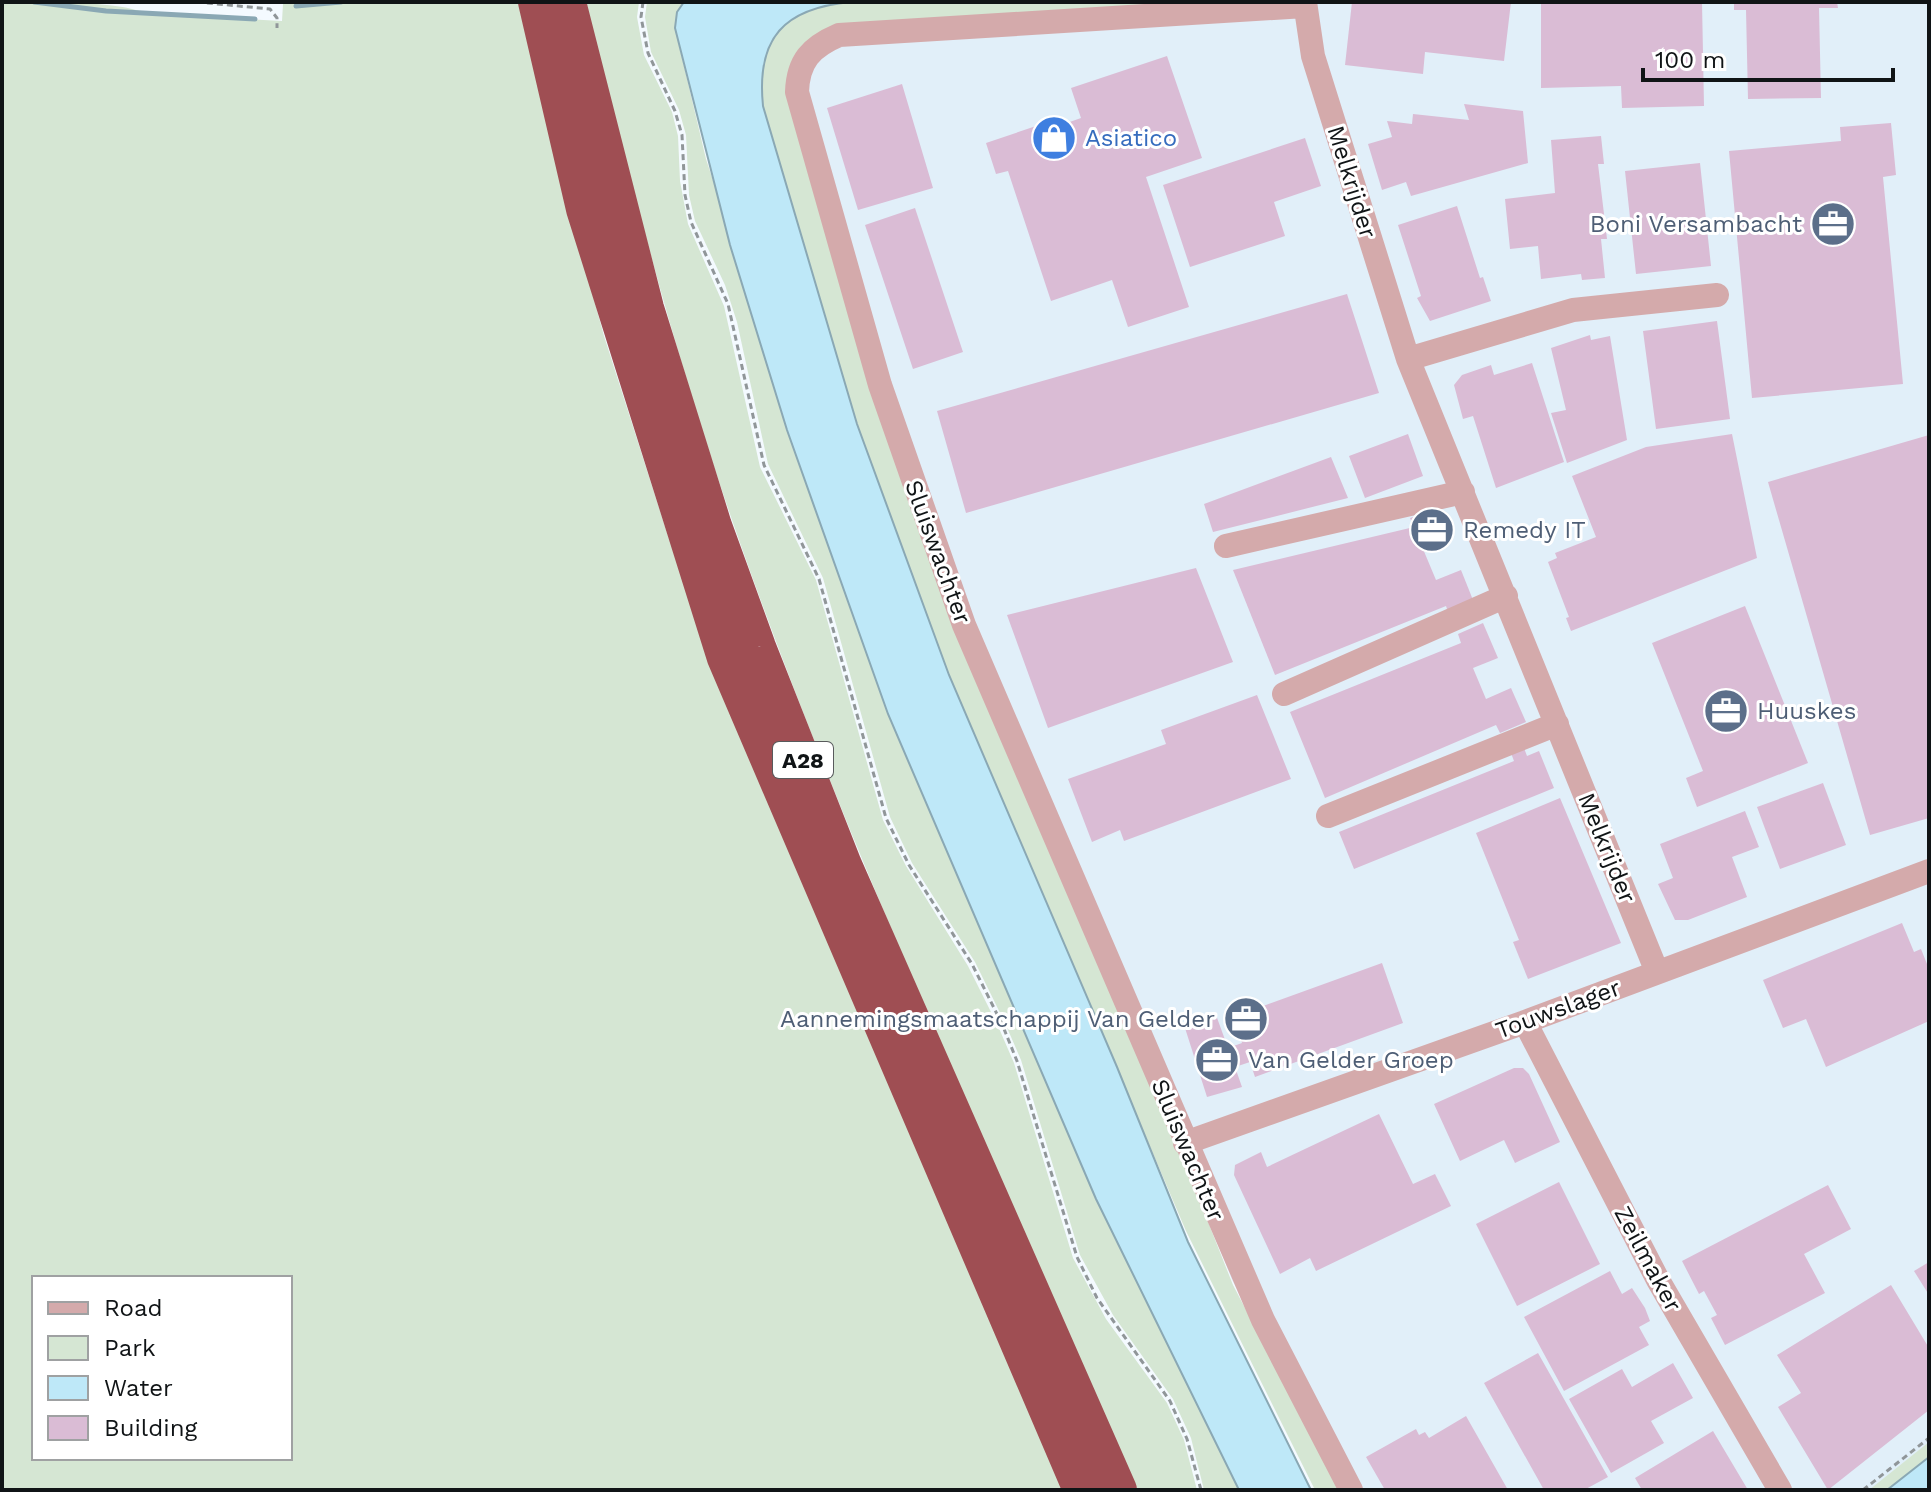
<svg xmlns="http://www.w3.org/2000/svg" width="1931" height="1492" viewBox="0 0 1931 1492" font-family="'Work Sans',sans-serif">
<style>
.built{fill:#e1eff9}
.green{fill:#d5e6d3;fill-rule:evenodd}
.water{fill:#bee8f8;stroke:#8aa8b4;stroke-width:2}
.lines{fill:none;stroke-linecap:round;stroke-linejoin:round}
.stream{stroke:#8aa8b4;stroke-width:5}
.building{fill:#dabcd5}
.path{stroke:#909699;stroke-width:3;stroke-dasharray:6 4;stroke-linecap:butt}
.minor{stroke:#d4aaab;stroke-width:24}
.highway{stroke:#9f4e53;stroke-width:36}
.labels{text-anchor:middle;dominant-baseline:central;stroke-width:6;stroke-linejoin:round;paint-order:stroke}
.shield{fill:#fff;stroke:#585a5c;stroke-width:2}
.shield-label{font-size:22px;font-weight:bold;fill:#101416}
.shop-label{font-size:24px;fill:#366cbe;stroke:#fff;text-anchor:start}
.street-label{font-size:24px;fill:#101416;stroke:#fff}
.service-label{font-size:24px;fill:#4e5e75;stroke:#fff;text-anchor:start}
</style>
<rect width="100%" height="100%" fill="#f4faff"/>
<path class="built" d="M1010,2H1929V1467L1900,1490H1347L1232,1280L1159,1092L1009,783L785,36Z"/>
<path class="green" d="M2,2C38,2 120,0 147,14L282,21L283,4L518,2L553,149L604,336L669,539L1067,1490H2ZM34,1278H290V1458H34Z
M586,2H639L637,17L644,55L672,112L678,136L680,181L688,224L724,306L760,467L816,580L883,820L906,866L968,966L998,1026L1014,1063L1073,1258L1106,1319L1167,1403L1184,1440L1197,1490H1136C1000,1175 853,863 739,540C677,364 630,183 586,2Z
M647,2H684L677,12L675,28L706,159L888,714L1096,1199L1239,1490H1204L1191,1438L1173,1399L1113,1315L1080,1255L1021,1060L1005,1023L975,962L912,863L890,817L823,578L768,464L737,322L725,285L695,221L689,195L686,135L679,110L651,52L645,17Z
M851,2H1234L848,27L795,55L856,333L1233,1285L1340,1490H1315L1186,1231L949,675L857,424L763,106C756,38 783,8 851,2Z
M1929,1442V1457L1887,1490H1869Z"/>
<path class="water" d="M684,2H851C784,8 756,38 763,106L857,424L949,675L1117,1067L1188,1242L1311,1490H1239L1096,1199L888,714L787,430L730,245L675,28L677,12Z
M1929,1457V1490H1887Z"/>
<g class="lines">
<path class="stream" d="M34,2L106,11L255,19
M296,6L341,2"/>
</g>
<path class="building" d="M1352,2H1511L1504,61L1425,52L1423,74L1345,65Z
M1541,2H1702L1704,106L1622,108L1621,86L1541,88Z
M1734,2H1837L1838,8H1819L1821,98L1748,99L1746,10H1734Z
M1167,56L1202,158L1146,177L1189,307L1128,327L1112,280L1051,301L1008,171L996,174L986,143L1042,124L1044,131L1081,118L1071,88Z
M902,84L933,188L858,210L827,108Z
M1464,104L1523,111L1528,163L1411,196L1406,182L1382,190L1368,144L1392,137L1387,121L1412,124L1413,114L1469,120Z
M1891,123L1896,175L1883,177L1903,384L1752,398L1729,151L1841,141L1840,127Z
M1601,136L1604,164H1598L1607,239H1601L1605,278L1582,280L1581,274L1541,279L1538,246L1510,249L1505,199L1555,193L1551,140Z
M1305,138L1321,186L1274,202L1285,236L1190,267L1163,185Z
M1700,163L1711,266L1636,274L1625,171Z
M1457,206L1480,278L1483,277L1491,301L1430,321L1417,298L1421,296L1398,225Z
M915,208L963,352L913,369L865,225Z
M1347,294L1379,393L966,513L937,411Z
M1717,321L1730,419L1656,429L1643,331Z
M1590,335L1591,340L1610,336L1627,440L1567,463L1551,413L1566,410L1551,348Z
M1532,363L1564,462L1496,488L1473,416L1463,419L1454,385L1462,375L1491,365L1494,375Z
M1408,434L1423,476L1365,498L1349,456Z
M1732,434L1757,558L1571,631L1566,618L1569,617L1548,562L1557,558L1555,553L1596,537L1572,476L1646,447Z
M1929,435V818L1870,835L1768,482Z
M1331,457L1348,498L1213,532L1204,504Z
M1437,509L1449,539L1423,549L1436,580L1461,570L1475,605L1449,615L1446,606L1275,675L1233,570L1414,527L1410,518Z
M1196,568L1233,662L1048,728L1007,615Z
M1745,606L1808,763L1697,807L1686,778L1703,771L1652,643Z
M1483,623L1498,658L1473,668L1486,699L1511,688L1526,722L1500,733L1496,725L1325,798L1290,712L1461,643L1458,634Z
M1257,695L1291,779L1124,841L1120,830L1092,842L1068,779L1166,744L1161,730Z
M1524,748L1527,756L1539,751L1554,788L1354,869L1339,832L1514,761L1511,753Z
M1823,783L1846,845L1780,869L1757,807Z
M1560,798L1621,943L1528,979L1513,942L1519,940L1476,833Z
M1745,811L1759,847L1732,857L1747,897L1688,920H1675L1658,884L1673,878L1660,844Z
M1902,923L1914,952L1921,949L1929,969V1021L1826,1067L1806,1019L1783,1028L1763,980Z
M1382,963L1403,1023L1255,1077L1250,1062L1235,1067L1242,1087L1207,1097L1185,1028L1216,1015L1228,1048L1242,1043L1233,1017Z
M1514,1068H1523L1529,1074L1560,1142L1515,1163L1504,1140L1460,1161L1434,1104Z
M1379,1114L1413,1184L1435,1174L1451,1206L1316,1271L1310,1258L1280,1274L1234,1175L1235,1165L1261,1152L1267,1167Z
M1559,1182L1600,1264L1517,1306L1476,1224Z
M1828,1185L1851,1229L1804,1254L1825,1293L1725,1345L1711,1318L1717,1315L1704,1291L1699,1294L1682,1261Z
M1929,1262V1295L1914,1271Z
M1610,1271L1622,1294L1632,1288L1645,1308L1650,1321L1639,1327L1649,1345L1564,1391L1524,1317Z
M1891,1285L1929,1348V1410L1828,1490L1778,1407L1801,1393L1777,1355Z
M1538,1353L1608,1477L1584,1490H1544L1484,1383Z
M1673,1363L1693,1398L1651,1421L1664,1443L1611,1473L1569,1399L1622,1369L1632,1387Z
M1466,1416L1508,1490H1385L1366,1457L1416,1429L1419,1435L1425,1432L1429,1438Z
M1713,1431L1748,1490H1642L1635,1478Z"/>
<g class="lines">
<path class="path" d="M197,2L270,9L277,18V28
M643,2L641,17L648,53L675,111L682,135L685,195L691,222L728,304L764,465L819,579L886,818L909,865L972,964L1002,1024L1017,1061L1077,1257L1097,1298L1170,1401L1187,1439L1201,1490
M1863,1490L1929,1438"/>
<path class="minor" d="M1305,2L1313,56L1408,359L1657,972
M1305,6L839,35C811,47 798,61 797,92L880,385L964,625L1263,1320L1351,1490
M1408,359L1573,310L1717,295
M1226,546L1463,492
M1284,694L1506,596
M1328,816L1557,724
M1525,1022L1658,1280L1780,1490
M1185,1143L1525,1022L1929,871"/>
<path class="highway" d="M536,2L584,209L725,658L1081,1490
M568,2L646,308L714,526L758,647L844,865L1119,1490"/>
</g>
<defs>
<g id="shop-disc" transform="scale(2.3)"><circle r="9.5" fill="#3f7fe0" stroke="#fff"/><path d="M-5-2.5h2.3a2.7 3.5 0 0 1 5.4 0H5L5.5 6h-11ZM-1.5-2.5h3a1.5 2.3 0 0 0-3 0Z" fill="#fff"/></g>
<g id="office-disc" transform="scale(2.3)"><circle r="9.5" fill="#5c6f8a" stroke="#fff"/><path d="M-6-3h4V-5.5h4V-3h4V5H-6ZM-1-4.5V-3h2v-1.5ZM-6 0V1H6V0Z" fill="#fff"/></g>
</defs>
<g fill-rule="evenodd">
<use href="#shop-disc" x="1054" y="138"/>
<use href="#office-disc" x="1833" y="224"/>
<use href="#office-disc" x="1432" y="530"/>
<use href="#office-disc" x="1726" y="711"/>
<use href="#office-disc" x="1246" y="1019"/>
<use href="#office-disc" x="1217" y="1060"/>
</g>
<g class="labels">
<rect class="shield" x="773" y="742" width="60" height="36" rx="6"/>
<g class="shield-label">
<text x="803" y="760">A28</text>
</g>
<g class="shop-label">
<text x="1085" y="138">Asiatico</text>
</g>
<g class="street-label">
<text transform="translate(1352 182) rotate(73)">Melkrijder</text>
<text transform="translate(938 552) rotate(70)">Sluiswachter</text>
<text transform="translate(1607 848) rotate(68)">Melkrijder</text>
<text transform="translate(1558 1009) rotate(-20)">Touwslager</text>
<text transform="translate(1188 1150) rotate(67)">Sluiswachter</text>
<text transform="translate(1648 1259) rotate(62)">Zeilmaker</text>
</g>
<g class="service-label">
<text x="1802" y="224" text-anchor="end">Boni Versambacht</text>
<text x="1463" y="530">Remedy IT</text>
<text x="1757" y="711">Huuskes</text>
<text x="1215" y="1019" text-anchor="end">Aannemingsmaatschappij Van Gelder</text>
<text x="1248" y="1060">Van Gelder Groep</text>
</g>
</g>
<rect width="1931" height="1492" fill="none" stroke="#101416" stroke-width="8"/>
<rect x="32" y="1276" width="260" height="184" fill="#ffffff" stroke="#9fa1a2" stroke-width="2"/>
<rect x="48" y="1302" width="40" height="12" fill="#d4aaab" stroke="#9fa1a2" stroke-width="2"/>
<text x="104" y="1316" font-size="24" fill="#101416">Road</text>
<rect x="48" y="1336" width="40" height="24" fill="#d5e6d3" stroke="#9fa1a2" stroke-width="2"/>
<text x="104" y="1356" font-size="24" fill="#101416">Park</text>
<rect x="48" y="1376" width="40" height="24" fill="#bee8f8" stroke="#9fa1a2" stroke-width="2"/>
<text x="104" y="1396" font-size="24" fill="#101416">Water</text>
<rect x="48" y="1416" width="40" height="24" fill="#dabcd5" stroke="#9fa1a2" stroke-width="2"/>
<text x="104" y="1436" font-size="24" fill="#101416">Building</text>
<path d="M1643 68v12h250v-12" fill="none" stroke="#101416" stroke-width="4"/>
<text x="1655" y="68" font-size="24" fill="#101416" stroke="#ffffff" stroke-width="6" paint-order="stroke">100 m</text>
</svg>
